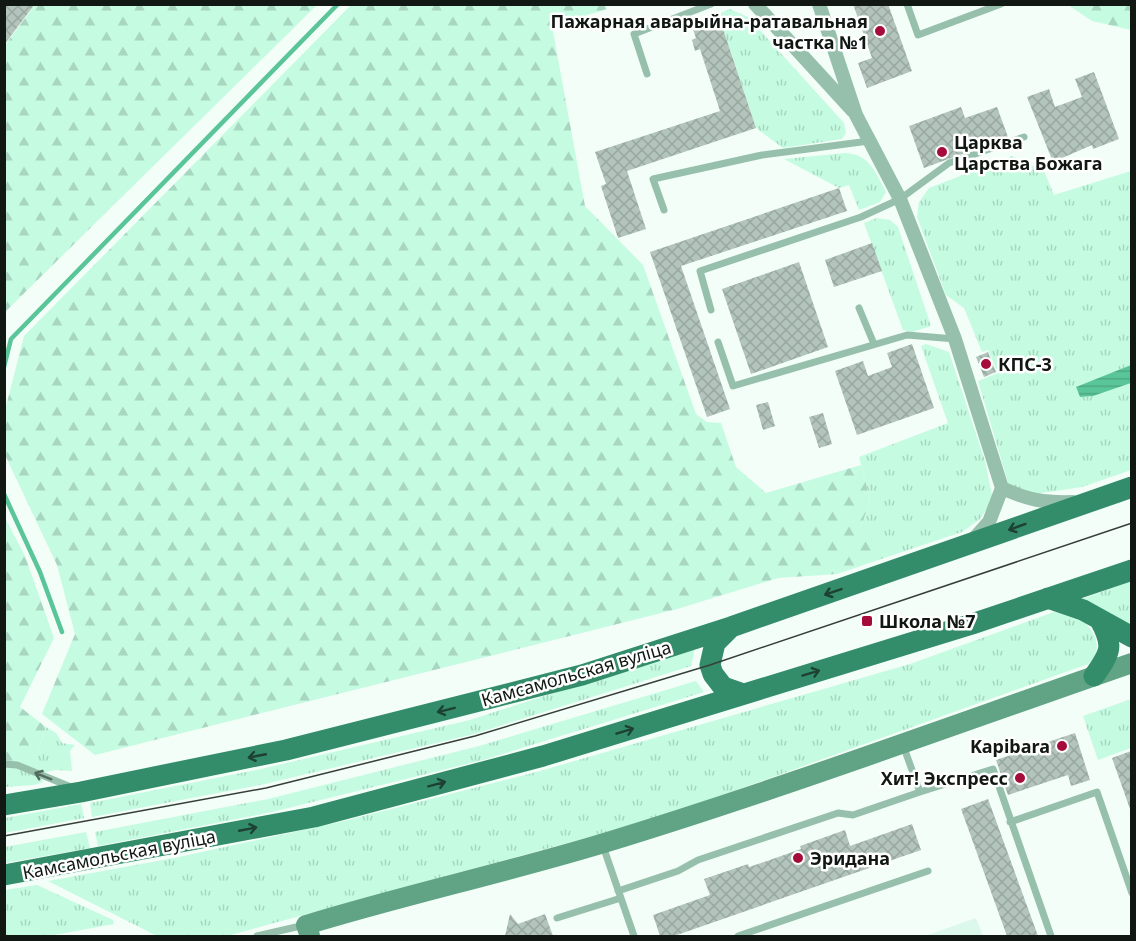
<svg xmlns="http://www.w3.org/2000/svg" width="1136" height="941" viewBox="0 0 1136 941" font-family="'Noto Sans',sans-serif">
<style>
.built{fill:#dcf8ea}
.grass{fill:url(#grass-tufts)}
.forest{fill:url(#forest-firs)}
.water{fill:url(#water-rules)}
.lines{fill:none;stroke-linecap:round;stroke-linejoin:round}
.stream{stroke:#5ac599;stroke-width:4.5}
.building{fill:url(#building-cross-hatch)}
.lane{stroke:#96c0ac;stroke-width:7}
.street{stroke:#96c0ac;stroke-width:14}
.secondary{stroke:#61a385;stroke-width:20}
.primary{stroke:#348d6a;stroke-width:21}
.tram{stroke:#363e39;stroke-width:1.5}
.oneway{stroke:#1d4132}
.oneway2{stroke:#546c60}
.poi-dot{fill:#a60c3a;stroke:#fff;stroke-width:2}
.labels{text-anchor:middle;dominant-baseline:central;stroke-width:5;stroke-linejoin:round;paint-order:stroke}
.poi-label{font-size:18px;font-weight:bold;fill:#111814;stroke:#fff;text-anchor:start}
.street-label{font-size:18px;fill:#111814;stroke:#fff}
</style>
<defs>
<pattern id="grass-tufts" width="24" height="20" patternUnits="userSpaceOnUse" patternTransform="scale(1.5)"><rect width="24" height="20" fill="#c5fbe1"/><path d="M3 7l-1-3M5 7V3M7 7l1-3M15 17l-1-3M17 17v-4M19 17l1-3" fill="none" stroke="#a8d6c0"/></pattern>
<pattern id="forest-firs" width="22" height="20" patternUnits="userSpaceOnUse" patternTransform="scale(1.5)"><rect width="22" height="20" fill="#c5fbe1"/><path d="M5 1l3.5 6h-7zM16 11l3.5 6h-7z" fill="#a8d6c0"/></pattern>
<pattern id="water-rules" width="6" height="5" patternUnits="userSpaceOnUse" patternTransform="scale(1.5)"><rect width="6" height="5" fill="#5ac599"/><path d="M0 2.5h6" fill="none" stroke="#4da883"/></pattern>
<pattern id="building-cross-hatch" width="8" height="8" patternUnits="userSpaceOnUse" patternTransform="scale(1.5)"><rect width="8" height="8" fill="#b2c4bb"/><path d="M0 0l8 8M0 8l8-8" fill="none" stroke="#98a8a0"/></pattern>
</defs>
<rect width="100%" height="100%" fill="#f3fef8"/>
<path class="built" d="M976,918L983,936H925Z"/>
<path class="grass" d="M730,9L748,17L844,123L846,133L842,139L783,148L756,128L718,14Z
M845,153C870,154 875,172 886,192L880,202L859,210L849,185L839,188L784,159Z
M1012,156L1044,171L1054,195L1131,171V365L1076,388L1080,397L1092,396L1131,383V470L1082,487L1035,494L1009,486L978,381L998,373L988,350L982,352L964,308L946,295L917,217L919,202L929,188Z
M877,218L890,220L898,227L931,326L912,332L903,330L864,223Z
M926,344L949,352L985,461L993,500L980,519L962,532L884,558V539L861,528L870,499L859,457L948,423L921,346Z
M1131,581V627L1082,599Z
M1054,612C1061,613 1068,613 1073,615C1092,623 1107,649 1088,664L678,811L593,836L227,936H157L48,881L174,858L340,822L540,771L910,664Z
M695,647L691,666L474,734L265,784L92,817L90,803L261,769L470,720Z
M696,681L704,692L483,760L272,812L98,846L95,832L268,799L479,746Z
M1131,699V748L1098,760L1083,716Z
M46,727L56,733L62,743L75,745L70,751L72,771L55,770L38,774L43,782L34,785L5,787L4,770L7,771L19,759H35Z
M81,804L84,818L5,833V818Z
M86,832L90,848L5,863V847Z
M37,885L113,920L114,924L49,936H5V890Z"/>
<path class="forest" d="M35,5H317L5,312V45Z
M351,5H605L607,9L552,26L585,206L643,265L696,414L707,422L721,423L736,467L766,493L861,465L870,499L861,528L884,539V558L837,574L778,578L677,609L95,755L42,714L75,634L57,565L5,455V410L24,336Z
M1068,5H1131V30L1092,21Z
M4,516L25,556L54,638L20,707L46,727L35,759L29,764L19,759L7,771L4,770Z"/>
<path class="water" d="M1131,365V383L1093,396L1080,397L1076,387Z"/>
<g class="lines">
<path class="stream" d="M4,367L11,339L338,4
M4,494L40,572L62,632"/>
</g>
<path class="building" d="M4,4H35L4,45Z
M853,4H888L912,71L867,88L858,63L872,58Z
M720,20L756,128L627,171L646,229L618,238L601,186L606,184L595,152L720,111L700,49L695,51L692,40L696,38L693,29Z
M1094,72L1119,139L1093,149L1092,145L1053,162L1027,97L1049,89L1055,107L1082,97L1075,79Z
M961,107L965,118L997,107L1008,137L924,168L909,126Z
M839,188L847,211L681,266L730,409L707,417L650,252Z
M872,243L882,271L834,287L825,260Z
M799,262L828,347L751,374L722,289Z
M912,344L934,408L857,435L835,371L863,361L868,376L892,367L887,353Z
M988,352L996,372L984,377L976,357Z
M768,402L775,426L763,430L756,405Z
M823,413L832,444L819,448L809,417Z
M1075,733L1090,780L1071,786L1068,775L1008,795L996,760L1014,754V737L1024,750Z
M1131,751V809H1130L1112,758Z
M988,799L995,818L1038,936H1007L961,809Z
M912,824L921,850L674,936H660L653,915L710,895L704,879L748,864L749,867L761,863L801,849L800,846L845,830L850,846Z
M510,914L518,924L545,914L553,936H505Z"/>
<g class="lines">
<path class="lane" d="M907,4L918,35L1001,4
M647,74L634,34L711,4
M664,210L653,179L762,155L869,141
M859,308L874,344
M711,310L700,271L861,217L900,199L949,163L1024,137
M718,342L733,386L907,335L955,339
M903,745L920,792L993,769L1051,936
M4,764L17,765L71,787
M1010,822L1097,792L1132,893
M603,846L634,936
M618,891L678,871L698,860L838,813L853,815L920,792
M557,918L621,898
M257,936L305,925
M738,936L928,871"/>
<path class="street" d="M755,4L853,111
M819,4L856,115L900,199L955,339L1002,488L989,522L973,540
M1002,488C1028,500 1044,503 1073,502"/>
<path class="secondary" d="M310,936L306,925C404,895 505,873 604,843C781,789 956,724 1132,663"/>
<path class="primary" d="M1048,598L1083,610L1132,637
M731,627L715,643L710,665L713,674L723,687L743,694
M1094,676C1111,652 1114,646 1100,620
M4,805L81,792L286,750L582,675L731,627L1132,487
M4,875L314,817L543,756L972,624L1132,570"/>
<path class="tram" d="M4,836L266,788L475,736L710,665L1132,523"/>
</g>
<defs><path id="oneway-shaft" d="M-6 0H5M1.5-3L5.5 0L1.5 3" fill="none" stroke-width="1.6" stroke-linecap="round" stroke-linejoin="round" transform="scale(1.5)"/></defs>
<g class="oneway">
<use href="#oneway-shaft" transform="translate(1017 527) rotate(160)"/>
<use href="#oneway-shaft" transform="translate(833 592) rotate(161)"/>
<use href="#oneway-shaft" transform="translate(811 673) rotate(-17)"/>
<use href="#oneway-shaft" transform="translate(446 710) rotate(166)"/>
<use href="#oneway-shaft" transform="translate(625 731) rotate(-17)"/>
<use href="#oneway-shaft" transform="translate(257 756) rotate(169)"/>
<use href="#oneway-shaft" transform="translate(437 784) rotate(-15)"/>
<use href="#oneway-shaft" transform="translate(248 829) rotate(-11)"/>
</g>
<use class="oneway2" href="#oneway-shaft" transform="translate(43 776) rotate(-158)"/>
<g class="poi-dot">
<circle cx="880" cy="31" r="6"/>
<circle cx="942" cy="152" r="6"/>
<circle cx="986" cy="364" r="6"/>
<rect x="861" y="615" width="12" height="12" rx="3"/>
<circle cx="1062" cy="746" r="6"/>
<circle cx="1020" cy="778" r="6"/>
<circle cx="798" cy="858" r="6"/>
</g>
<g class="labels">
<g class="poi-label">
<text x="868" y="21" text-anchor="end">Пажарная аварыйна-ратавальная<tspan x="868" dy="21">частка №1</tspan></text>
<text x="954" y="142">Царква<tspan x="954" dy="21">Царства Божага</tspan></text>
<text x="998" y="364">КПС-3</text>
<text x="879" y="621">Школа №7</text>
<text x="1050" y="746" text-anchor="end">Kapibara</text>
<text x="1008" y="778" text-anchor="end">Хит! Экспресс</text>
<text x="810" y="858">Эридана</text>
</g>
<g class="street-label">
<text transform="translate(576 673) rotate(-16)">Камсамольская вуліца</text>
<text transform="translate(119 854) rotate(-11)">Камсамольская вуліца</text>
</g>
</g>
<rect width="1136" height="941" fill="none" stroke="#111814" stroke-width="12"/>
</svg>
